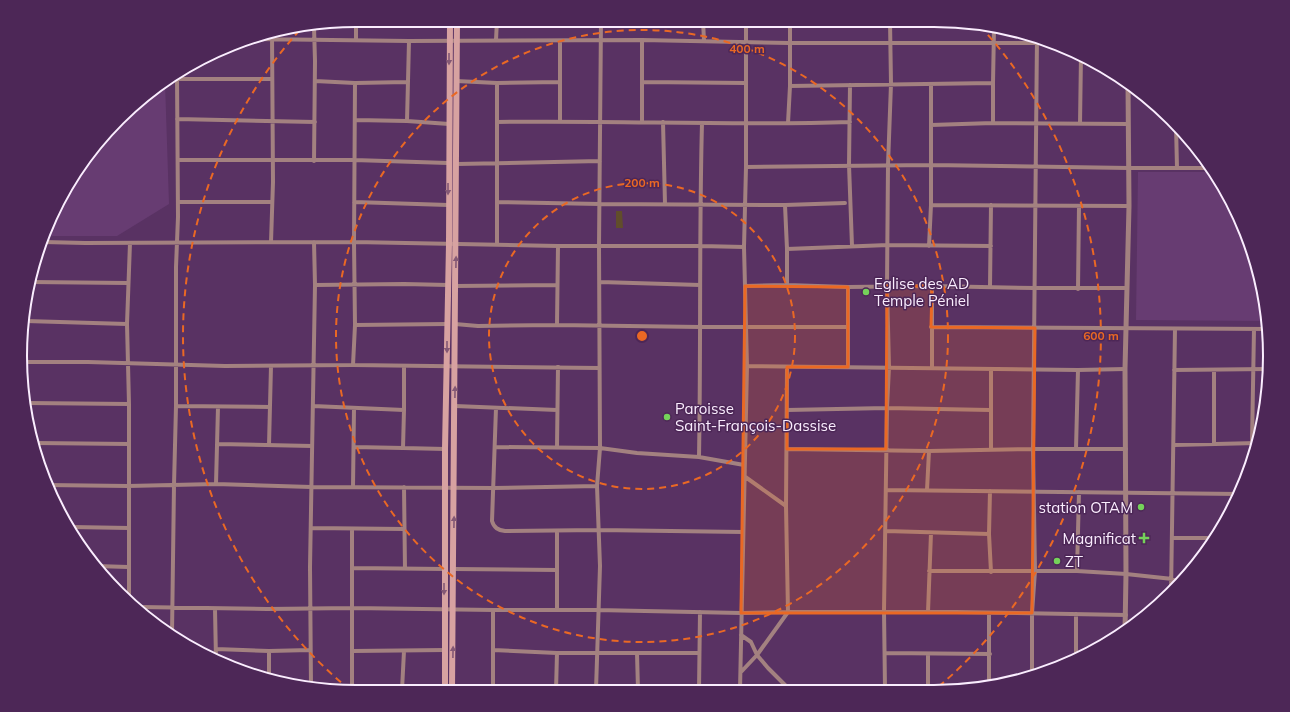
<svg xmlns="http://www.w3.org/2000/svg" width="1290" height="712" viewBox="0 0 1290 712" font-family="Mulish,sans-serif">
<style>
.built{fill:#673c72}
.green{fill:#614d2b}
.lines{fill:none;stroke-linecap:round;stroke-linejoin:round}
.minor{stroke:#a38180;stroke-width:4}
.tertiary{stroke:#a38180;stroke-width:5}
.secondary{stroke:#d7a2a1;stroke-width:6}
.oneway{fill:#845875}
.marked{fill:#ea6824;fill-opacity:0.2;stroke:#ea6824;stroke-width:3;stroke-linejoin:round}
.ring{fill:none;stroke:#ea6824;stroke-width:2;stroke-dasharray:7 5}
.poi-dot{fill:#75d25a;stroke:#4d2757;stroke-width:1.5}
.labels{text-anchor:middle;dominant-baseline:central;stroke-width:3;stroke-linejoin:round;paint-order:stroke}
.poi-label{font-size:15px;fill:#faedfe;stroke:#4d2757;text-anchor:start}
.rim{fill:none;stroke:#faedfe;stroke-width:2}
.centre{fill:#ea6824;stroke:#4d2757;stroke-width:2}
.ring-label{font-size:12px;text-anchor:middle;font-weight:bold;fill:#ea6824;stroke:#4d2757;stroke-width:3;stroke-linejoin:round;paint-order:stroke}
</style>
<rect width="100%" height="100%" fill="#593263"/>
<path class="built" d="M165,82L169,204L117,236H47L77,169L152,89Z
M1138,172H1214L1235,208L1259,269L1267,321L1136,320Z"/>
<path class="green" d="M616,211H622L623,228H616Z"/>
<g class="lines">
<path class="minor" d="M703,20L704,41
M314,27L315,61L314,161
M246,39L409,41L642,40L789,43H1054
M356,40V20
M496,40L497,20
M642,40V122
M560,41V121
M177,79H272
M315,81L355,83L407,82
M456,81L497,83L560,82
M642,82L746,83
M850,85L849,165L852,246
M790,86L993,83
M177,119L315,122
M356,120L407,121L449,124
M407,121L409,41
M497,122C615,120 733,126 850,122
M663,122L665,204
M702,123C699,234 701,346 699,457L744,465
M788,123L790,86V21
M993,123V83L994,28
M1080,124L1081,55
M931,125L993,123L1128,124
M1176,125L1177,168
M178,160H354L448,163
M457,164L600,161
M746,167L931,165L1129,168H1211
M178,202H272
M354,202L448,205
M497,202L600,204L785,205L845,203
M785,205L787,249V285
M931,205L1129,206
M44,242L85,243L354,242L558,246H701L744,247
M271,242L273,182L272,34
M497,244V83
M929,246L931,205V84
M787,249L888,245L991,246
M30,282L128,283
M600,282L700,285
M315,285L404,284L448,285
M455,286L557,285
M745,286L787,285L848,287L932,286L1034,288H1126
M932,286V368
M990,287L991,205
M1078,289L1079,206
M26,321L127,324
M455,324L478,326L557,325L700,327H847
M355,325L447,324
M557,325L558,246
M931,327L1268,329
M22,362H88L225,366L353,365L599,368
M353,365L355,325L354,242L355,83
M747,366L1078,370L1125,369
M848,367V287
M1174,370L1268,369
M27,403L129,404
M176,406L270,407
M313,406L404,410V366
M455,406L557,410
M496,408L492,521C494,528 498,530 505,531L599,530L743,532
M787,410L887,408L990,410
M36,443L129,444
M1252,443L1254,329
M218,444L312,446
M1214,444V370
M269,445L271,366
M1174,445L1257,443
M354,447L403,448L404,410
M496,447L600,448L637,453L699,457
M557,447L558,367
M403,448L445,449
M787,449L929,451L1033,449H1126
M1076,449L1078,370
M991,450V369
M744,476L786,506
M216,484L218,407
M46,485L128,486L216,484L311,487L494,488L597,486
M353,487L354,408
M404,487L405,569
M886,490L1239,494
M927,490L929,451
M990,491L989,534L991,572
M72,527L129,528
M311,528L404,529
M352,529V688
M886,531L989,534
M557,532V609
M1172,538H1214
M96,566L128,567
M353,568L444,569
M454,569L557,570
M929,571H1077L1126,574L1182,580
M1077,571L1079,492
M1171,594L1175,329
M129,598V404L127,324L130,243
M140,607L267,609L353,608L493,610H597L741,613L788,612H956L1126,615
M215,609L216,660
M928,612L931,533
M989,613V686
M1076,614V657
M172,634L174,485L176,406V267L178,217L177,76
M741,635L751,642L757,655L768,668L790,690
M216,649L269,651L310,650
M493,650L557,653H699
M353,651L445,650
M637,653L638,690
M885,653L990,654
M741,672L757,655L788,612L786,506L787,367
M1032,677V613L1035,571L1033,449L1037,37
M269,678V651
M311,687L310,567L315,285L314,242
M322,689L402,688
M885,689L884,611L887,408L889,367L887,286L888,165L891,84L890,21
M928,689V654
M402,690L404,651
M596,690L600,566L597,486L600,448L599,246L601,20
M699,690L700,612
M740,690L747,366L744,247L746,167V20
M493,691V610
M556,691L557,653"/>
<path class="tertiary" d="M1125,631L1126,574L1125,369L1129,206L1128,84"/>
<path class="secondary" d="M445,691V449L449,244L450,20
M452,691L457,20"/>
</g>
<defs><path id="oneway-solid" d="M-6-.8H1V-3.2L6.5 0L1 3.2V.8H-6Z"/></defs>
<g class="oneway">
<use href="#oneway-solid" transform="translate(449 59) rotate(90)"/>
<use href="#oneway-solid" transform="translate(448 189) rotate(90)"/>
<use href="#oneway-solid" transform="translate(456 262) rotate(-89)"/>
<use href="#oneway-solid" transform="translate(447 347) rotate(90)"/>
<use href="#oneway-solid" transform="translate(455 392) rotate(-89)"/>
<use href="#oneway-solid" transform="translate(454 522) rotate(-89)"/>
<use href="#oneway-solid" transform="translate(444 589) rotate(90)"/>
<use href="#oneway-solid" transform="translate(453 652) rotate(-89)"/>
</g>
<path class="marked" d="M745,286L848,287V367H787V449H886L887,286H932L931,327L1035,328L1032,613H741Z"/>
<g class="ring">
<circle cx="642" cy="336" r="153"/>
<circle cx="642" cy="336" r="306"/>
<path d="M350 690A459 459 0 0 1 298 32M980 26A459 459 0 0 1 937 688"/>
</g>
<g class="poi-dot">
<circle cx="866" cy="292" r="4"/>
<circle cx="667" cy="417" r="4"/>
<circle cx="1141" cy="507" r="4"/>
<path d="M1142 532h4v4h4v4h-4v4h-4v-4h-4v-4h4z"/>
<circle cx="1057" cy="561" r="4"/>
</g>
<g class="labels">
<g class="poi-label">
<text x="874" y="283">Eglise des AD<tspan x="874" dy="17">Temple Péniel</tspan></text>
<text x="675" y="408">Paroisse<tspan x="675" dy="17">Saint-François-Dassise</tspan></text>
<text x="1133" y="507" text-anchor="end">station OTAM</text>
<text x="1136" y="538" text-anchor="end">Magnificat</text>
<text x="1065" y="561">ZT</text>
</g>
</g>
<path d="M0 0H1290V712H0ZM356 27H934A329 329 0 0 1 1263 356V356A329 329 0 0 1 934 685H356A329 329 0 0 1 27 356V356A329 329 0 0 1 356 27Z" fill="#4d2757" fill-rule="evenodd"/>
<path class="rim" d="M356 27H934A329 329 0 0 1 1263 356V356A329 329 0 0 1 934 685H356A329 329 0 0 1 27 356V356A329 329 0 0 1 356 27Z"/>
<circle cx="642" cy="336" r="6" class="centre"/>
<g class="ring-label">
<text x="747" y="53">400 m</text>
<text x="642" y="187">200 m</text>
<text x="1101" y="340">600 m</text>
</g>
</svg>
